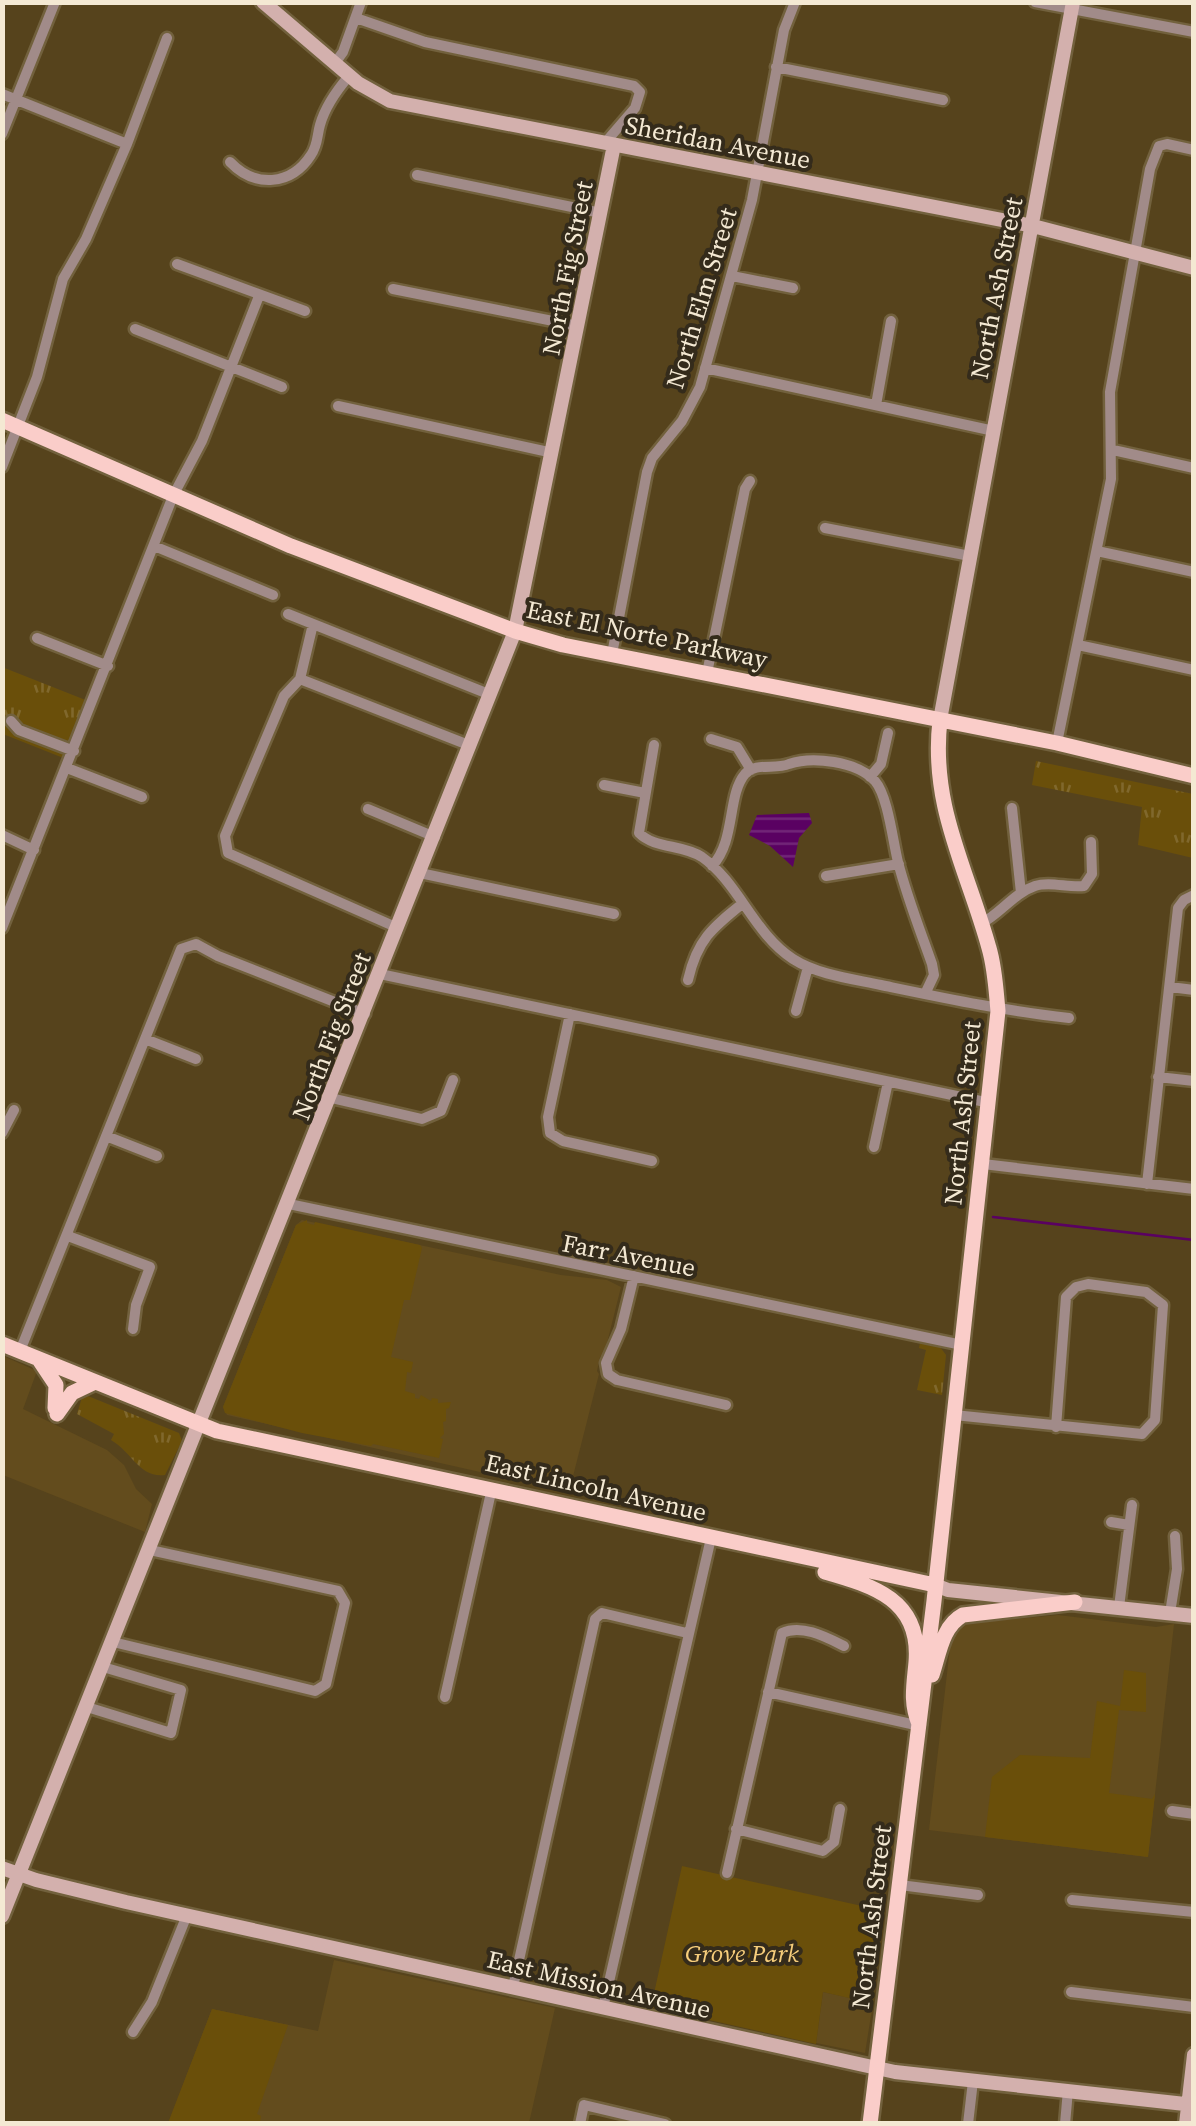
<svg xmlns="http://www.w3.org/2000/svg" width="1196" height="2126" viewBox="0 0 1196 2126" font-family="'Source Serif 4',serif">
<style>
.built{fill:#634c1d}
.grass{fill:url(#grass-tufts)}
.park{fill:#6a4f0a}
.water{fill:url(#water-rules)}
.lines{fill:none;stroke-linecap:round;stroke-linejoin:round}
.stream{stroke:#5a0162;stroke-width:2.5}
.street-casing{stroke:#72613d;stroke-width:15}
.secondary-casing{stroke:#72613d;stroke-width:19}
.primary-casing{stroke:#72613d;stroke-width:20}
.street{stroke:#a18b89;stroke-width:10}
.secondary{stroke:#d3b0ad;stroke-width:14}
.primary{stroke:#facdc9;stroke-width:15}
.labels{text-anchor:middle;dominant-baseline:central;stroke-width:8;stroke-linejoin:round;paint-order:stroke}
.street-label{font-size:25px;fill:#f4e9d3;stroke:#342b1b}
.park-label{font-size:25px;font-style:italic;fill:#f6cd7b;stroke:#342b1b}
</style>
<defs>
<pattern id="grass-tufts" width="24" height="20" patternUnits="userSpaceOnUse" patternTransform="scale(2.5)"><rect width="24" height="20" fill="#6a4f0a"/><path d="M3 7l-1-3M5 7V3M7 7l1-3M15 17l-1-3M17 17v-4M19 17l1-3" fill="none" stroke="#80682d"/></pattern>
<pattern id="water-rules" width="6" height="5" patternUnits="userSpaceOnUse" patternTransform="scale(2.5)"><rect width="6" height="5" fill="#5a0162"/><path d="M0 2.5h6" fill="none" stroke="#722678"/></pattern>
</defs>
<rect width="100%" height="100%" fill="#56431c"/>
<path class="built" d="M302,1220L561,1275L607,1280L621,1287L605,1351L600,1357L597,1371L599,1374L569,1492L227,1415L223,1407L296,1225Z
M3,1356L37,1371L23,1409L107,1450L124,1465L136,1489L152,1504L145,1532L3,1475Z
M1058,1615L1156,1627L1174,1624L1148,1857L929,1830L952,1630L961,1624Z
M334,1960L555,2008L529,2123L168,2124L212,2009L318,2031Z
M823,1992L873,2003L865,2053L816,2043Z"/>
<path class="grass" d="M2,667L88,701L66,759L3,734Z
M1036,761L1193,794V858L1138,845L1142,807L1032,785Z
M920,1343L940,1347L946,1355L942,1395L917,1390L926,1350L919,1348Z
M83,1394L179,1433L182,1441L165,1475C139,1478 133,1453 111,1440L114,1434L77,1414Z"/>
<path class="park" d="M307,1220V1223L314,1225L315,1222L420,1245L422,1248L410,1300H404L391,1357L413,1362L411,1373L407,1372L405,1391L415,1394V1398L419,1399L421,1395L431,1401L432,1398L438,1399V1403L451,1402L449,1408L446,1409V1421L443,1422L444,1434L440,1438L443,1439L439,1458L373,1444L371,1446L302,1433L225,1413L223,1407L296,1225Z
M1124,1670L1146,1673V1712L1119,1710L1109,1793L1152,1799L1155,1794L1148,1857L985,1837L992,1777L1020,1755L1090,1758L1097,1701L1120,1706Z
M682,1866L880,1910L871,2003L823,1992L816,2044L651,2007Z
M212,2009L288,2025L257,2114L261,2116L260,2123H168Z"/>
<path class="water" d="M809,813L812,823L799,838L793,867L770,846L749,835L757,815Z"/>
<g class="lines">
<path class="stream" d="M993,1217L1194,1240"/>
<g class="street-casing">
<path id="street" d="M1035,2L1194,32
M356,18L425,42L634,86L640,92L635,108L604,144
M335,63L343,52L361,2
M776,67L943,100
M2,94L127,144
M2,134L55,2
M230,162C255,188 291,186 311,155C318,145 317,135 320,125C325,107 337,90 349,76
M417,175L601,213
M177,264L305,311
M732,276L793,288
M393,289L578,326
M135,329L282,387
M705,368L994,431
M876,405L891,321
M338,406L553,453
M1113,450L1194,468
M2,467L37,377L63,279L86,239L127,144L167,38
M825,528L970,556
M154,546L273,595
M1097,551L1194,572
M288,614L491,695
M37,638L108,666
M1078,645L1194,670
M612,654L647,472L652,458L682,421L700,387L752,200L784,30L795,2
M707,673L745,489L750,481
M300,679L284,696L225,836L228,853L398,928
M300,679L471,746
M300,679L313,624
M11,721L19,730L74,751
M711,739L737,747L751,770
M1057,743L1111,479L1110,392L1150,169L1159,146L1167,144L1194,150
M654,745L639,833C655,849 682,844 702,857C739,883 754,934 793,959C818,975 853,979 881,985C944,998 1005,1011 1069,1018
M67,768L142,797
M870,777L881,764L888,733
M604,785L645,793
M1012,808L1021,893
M368,809L435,837
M2,835L34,850
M712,866C736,841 727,795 745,774C756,762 775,770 789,764C812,756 857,761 875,781C888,796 893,842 898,862C907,897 920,930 932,964L934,975L925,994
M420,873L614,914
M826,876L899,864
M982,923C1001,913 1014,893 1035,886C1050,881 1068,888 1084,886L1092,874L1091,842
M2,928L173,496L202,441L259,296
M380,974L990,1103
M688,980C697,940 712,928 742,904
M1170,987L1194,990
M796,1011L808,967
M570,1014L548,1117L550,1133L563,1141L652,1161
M145,1039L196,1059
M1158,1077L1194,1081
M331,1098L422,1119L441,1111L453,1080
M2,1133L14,1110
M106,1136L157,1156
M874,1147L888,1082
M983,1164L1194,1189
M1147,1184L1178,908L1184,900L1194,895
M289,1204L962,1345
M68,1236L150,1267L136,1305L133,1329
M634,1276L621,1329L606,1363L608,1374L617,1380L726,1405
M20,1351L181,949L196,944L218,956L365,1014
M954,1415L1142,1434L1155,1420L1163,1305L1146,1292L1088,1284L1076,1287L1066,1297L1056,1427
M1111,1522L1129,1525
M1119,1607L1132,1505
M1170,1613L1177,1569L1175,1536
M113,1642L315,1691L326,1684L345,1603L338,1591L150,1550
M768,1692L920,1726
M445,1697L492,1488
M87,1707L171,1733L181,1690L103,1667
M1172,1811L1194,1814
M736,1829L823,1851L834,1842L840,1809
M727,1873L782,1633C802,1624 826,1637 844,1646
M900,1885L978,1895
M1072,1900L1194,1912
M513,1987L595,1619L602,1613L687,1633
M1071,1992L1194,2007
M603,2008L711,1538
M133,2032L152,2002L187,1915
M580,2124L584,2105L665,2124
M968,2124L973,2081
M1065,2124L1068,2090"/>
</g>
<g class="secondary-casing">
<path id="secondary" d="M263,2L358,83L390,101L1033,226L1194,268
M940,720L1073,2
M935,1585L948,1590L1194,1616
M2,1868L36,1880L126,1902L895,2072L1194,2105
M2,1916L515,631L614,145
M1186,2124L1194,2055"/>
</g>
<g class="primary-casing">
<path id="primary" d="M2,420L291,546L515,631L563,645L1057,743L1194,776
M2,1344L217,1431L935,1585
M40,1361L56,1385L55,1408
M57,1414L72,1393L95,1382
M825,1572C874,1586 921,1600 916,1662C914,1685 910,1702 919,1724
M932,1675C939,1655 942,1626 963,1615L1075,1602
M870,2124L934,1601L998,1011C996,990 995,968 989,948C967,868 930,806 940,720"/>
</g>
<use href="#street" class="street"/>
<use href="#secondary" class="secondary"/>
<use href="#primary" class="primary"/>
</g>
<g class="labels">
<g class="street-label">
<text transform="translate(718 142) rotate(11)">Sheridan Avenue</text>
<text transform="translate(567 268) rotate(-79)">North Fig Street</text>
<text transform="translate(996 288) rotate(-79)">North Ash Street</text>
<text transform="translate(701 298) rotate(-73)">North Elm Street</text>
<text transform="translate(647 634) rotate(12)">East El Norte Parkway</text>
<text transform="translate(331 1036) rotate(-69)">North Fig Street</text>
<text transform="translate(962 1113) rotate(-84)">North Ash Street</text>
<text transform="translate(629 1255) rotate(11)">Farr Avenue</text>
<text transform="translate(596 1487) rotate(13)">East Lincoln Avenue</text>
<text transform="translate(871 1917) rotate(-83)">North Ash Street</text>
<text transform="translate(599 1984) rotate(13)">East Mission Avenue</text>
</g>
<g class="park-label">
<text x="742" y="1953">Grove Park</text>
</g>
</g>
<rect width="1196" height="2126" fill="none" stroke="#f4e9d3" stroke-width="10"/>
</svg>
